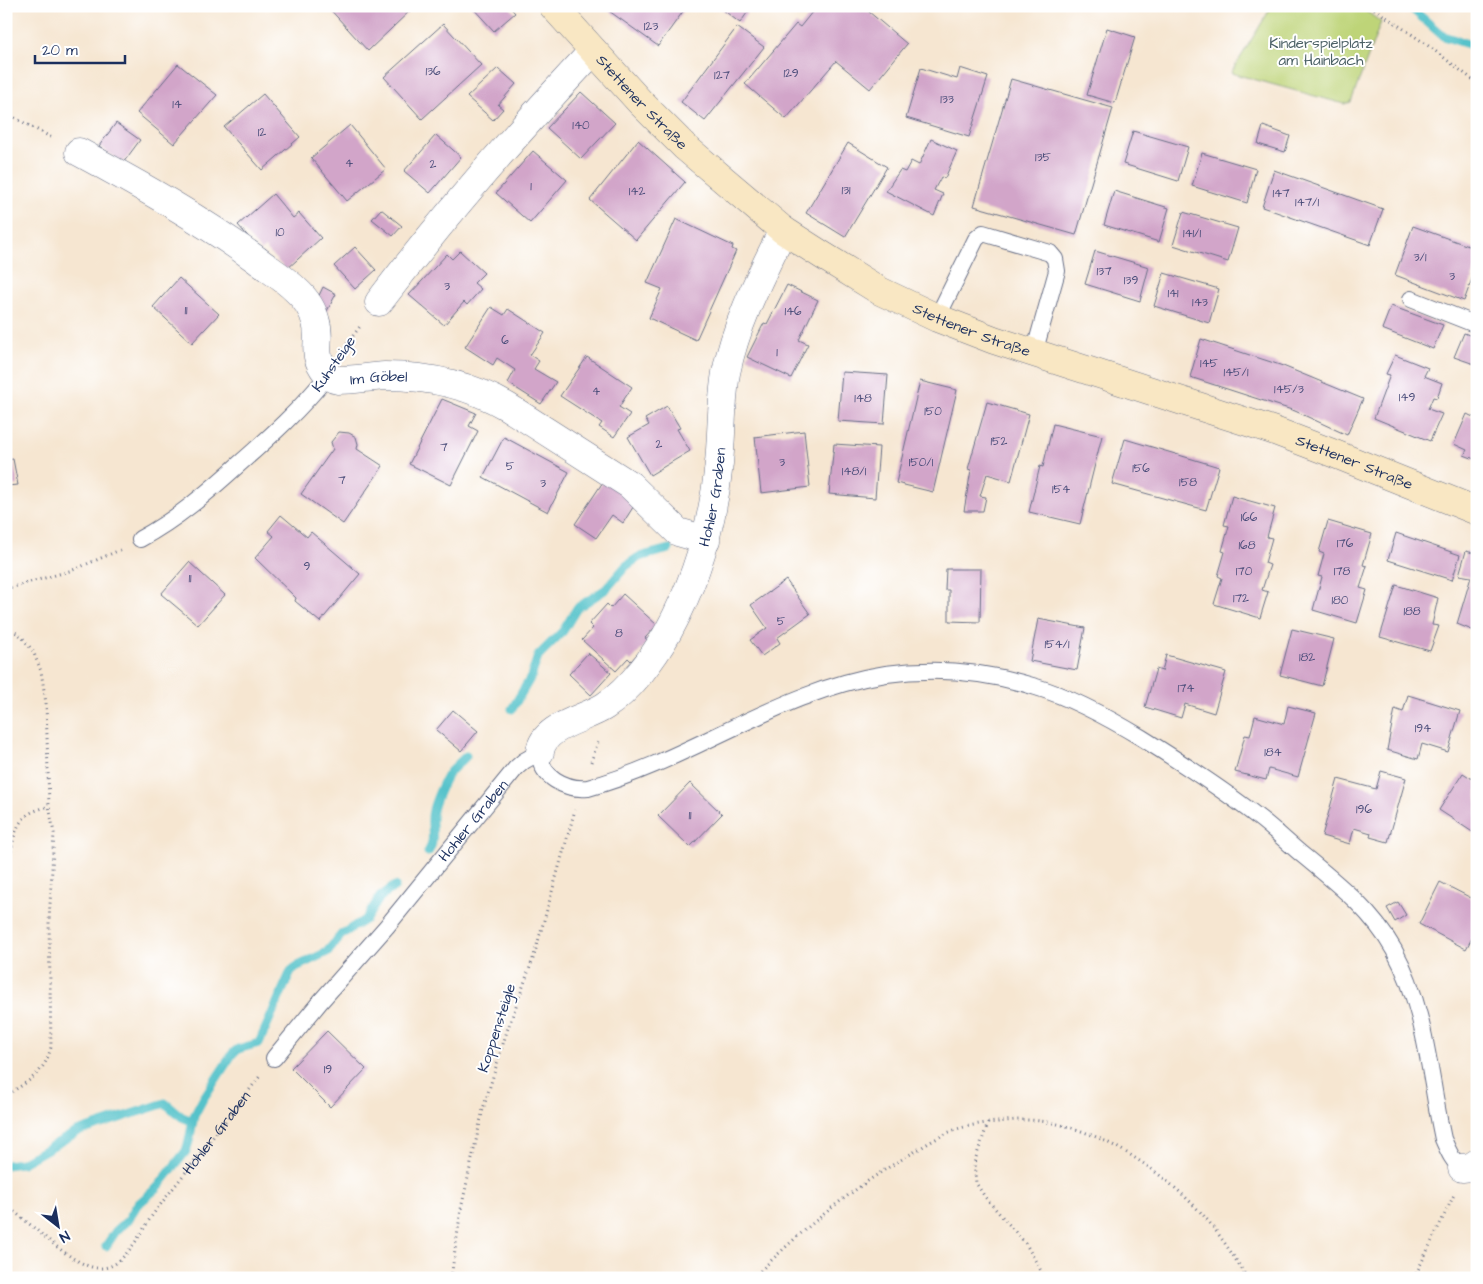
<svg xmlns="http://www.w3.org/2000/svg" width="1483" height="1284" viewBox="0 0 1483 1284" font-family="'Architects Daughter',sans-serif">
<style>
.green{fill:#bed478;stroke:#6c826b}
.lines{fill:none;stroke-linecap:round;stroke-linejoin:round}
.stream{stroke:#55c2ca;stroke-width:9}
.building{fill:#d2a5c9}
.service-casing{stroke:#686f86;stroke-width:18}
.minor-casing{stroke:#686f86;stroke-width:29}
.secondary-casing{stroke:#686f86;stroke-width:29}
.path{stroke:#686f86;stroke-width:3;stroke-dasharray:1 4;stroke-linecap:butt}
.service{stroke:#fff;stroke-width:16}
.minor{stroke:#fff;stroke-width:28}
.secondary{stroke:#f9e7c3;stroke-width:28}
.labels{text-anchor:middle;dominant-baseline:central;stroke-width:4;stroke-linejoin:round;paint-order:stroke}
.number-label{font-size:12px;fill:#494c79}
.park-label{font-size:15px;fill:#4c6166;stroke:#fff}
.street-label{font-size:15px;fill:#1b2f5e;stroke:#fff}
</style>
<rect width="100%" height="100%" fill="#fff"/>
<filter id="ink" filterUnits="userSpaceOnUse"><feTurbulence type="fractalNoise" baseFrequency=".02" numOctaves="2"/><feDisplacementMap in="SourceGraphic" scale="10" xChannelSelector="R" yChannelSelector="G"/><feConvolveMatrix kernelMatrix="1 2 1 2 8 2 1 2 1" color-interpolation-filters="sRGB"/></filter>
<filter id="wash" filterUnits="userSpaceOnUse"><feTurbulence type="fractalNoise" baseFrequency=".0096" numOctaves="4" result="noise"/><feDisplacementMap in="SourceGraphic" scale="20" xChannelSelector="R" yChannelSelector="G"/><feGaussianBlur stdDeviation="1.12" result="paint"/><feColorMatrix in="noise" values="0 0 0 0 0 0 0 0 0 0 0 0 0 0 0 0 0 1.4 0 .05"/><feComposite in="paint" operator="in"/></filter>
<g filter="url(#wash)">
<rect width="100%" height="100%" fill="#f6e6d1"/>
<path class="green" d="M1272,6H1359L1381,22L1351,102L1344,104L1231,73Z"/>
<g class="lines">
<path class="stream" d="M1409,6L1443,36L1468,44L1477,52
M512,709L531,677L538,656L563,631L577,608L606,589L626,566L639,557L669,549
M428,852C437,840 429,824 433,810C435,801 444,780 449,773C454,767 461,762 466,756
M6,1165L22,1163L77,1132L165,1103L182,1117L192,1121
M106,1246L116,1231L128,1220L137,1205L158,1187L186,1151L189,1141L194,1116L203,1099L233,1053L238,1049L259,1043L291,971L296,967L327,952L342,934L366,919L380,897L395,886"/>
</g>
<g id="blocks">
<path class="building" d="M327,6H415L368,51Z
M471,6H509L515,13L494,31Z
M602,6H687L658,46Z
M718,6H752L740,23Z
M817,6H862L907,44L870,89L836,61L786,119L745,84L796,24L800,27Z
M443,24L481,65L422,119L384,77Z
M737,27L764,47L705,121L681,102Z
M1107,28L1135,37L1115,103L1087,95Z
M178,64L217,95L174,144L137,113Z
M498,68L516,84L498,105L503,109L493,120L467,97Z
M921,68L957,79L960,68L988,77L969,137L906,118Z
M1011,79L1113,108L1076,235L974,206Z
M581,92L615,123L581,159L547,128Z
M263,94L300,137L262,170L224,127Z
M116,123L140,140L123,163L99,146Z
M350,125L386,169L347,201L311,158Z
M1263,126L1290,136L1285,152L1258,144Z
M1133,131L1188,147L1178,181L1123,164Z
M436,135L461,157L430,193L404,171Z
M931,139L957,151L945,178L941,177L934,190L943,194L934,216L886,191L900,170L905,172L911,161L919,165Z
M638,140L685,182L636,240L590,200Z
M848,143L887,167L845,237L806,213Z
M533,151L567,180L530,223L496,193Z
M1202,153L1256,169L1247,203L1192,186Z
M1274,170L1383,209L1370,245L1262,207Z
M1114,191L1169,208L1159,242L1104,225Z
M273,194L293,218L299,213L321,238L286,270L265,248L261,251L238,225Z
M381,209L402,226L393,236L372,219Z
M1183,212L1238,228L1228,262L1173,245Z
M676,219L733,246L732,249L736,251L696,340L649,318L662,289L647,283Z
M1413,226L1477,249V265L1464,301L1395,275Z
M355,247L376,270L355,289L334,266Z
M460,251L484,273L474,283L481,289L467,305L464,302L444,325L409,295L447,254L452,259Z
M1095,251L1149,267L1140,301L1085,284Z
M1164,273L1219,289L1209,323L1154,306Z
M179,278L219,314L192,343L153,307Z
M787,285L818,300L799,340L808,344L791,378L747,357L764,323L767,324Z
M323,287L336,294L327,311L315,304Z
M1391,306L1443,325L1433,349L1382,329Z
M491,307L504,315L508,309L545,333L530,355L539,361L534,369L556,382L541,404L508,383L515,370L497,358L493,365L465,347Z
M1464,333L1477,338V365L1454,357Z
M1201,339L1283,366L1363,399L1347,435L1295,411L1190,377Z
M1395,355L1428,368L1424,376L1442,383L1437,398L1433,397L1428,409L1442,414L1430,441L1374,418L1390,375L1386,374Z
M587,357L632,387L619,407L630,414L614,437L599,427L602,423L560,396Z
M842,372L888,375L884,424L838,421Z
M920,381L957,390L933,492L896,483Z
M442,399L476,413L469,426L478,431L451,485L409,464Z
M987,402L1029,414L1011,481L987,474L980,496L986,497L983,511H964L971,470L968,469Z
M667,406L680,428L677,429L690,451L650,475L628,437L649,425L645,419Z
M1467,414L1477,419V460L1464,455L1467,450L1454,444Z
M1053,424L1102,436L1080,524L1029,512L1040,466L1043,467Z
M804,431L810,487L761,493L755,437Z
M339,432L349,433L356,437L358,444L357,449L383,466L343,524L301,494L333,449L331,442Z
M504,437L569,472L548,512L483,477Z
M1125,439L1219,467L1206,510L1112,484Z
M834,444L879,447L875,498L829,494Z
M13,459L18,485L6,486V460Z
M605,479L637,501L623,523L612,515L596,538L575,524Z
M1232,496L1275,508L1267,537L1272,538L1265,563L1270,565L1262,590L1268,592L1260,618L1214,604L1222,578L1218,576L1225,552L1222,551L1229,526L1224,525Z
M281,515L307,537L311,532L360,574L320,622L295,601L296,598L255,558L274,536L268,531Z
M1328,521L1372,534L1363,565L1367,566L1360,588L1367,590L1357,623L1313,610L1322,577L1318,576L1324,554L1319,552Z
M1396,533L1460,555L1452,580L1388,560Z
M1466,551L1477,554V632L1457,624L1471,577L1459,575Z
M189,562L225,595L198,625L161,594Z
M946,569H981L980,622L949,621V590H945Z
M786,580L810,614L777,638L780,643L762,656L750,640L767,628L751,605Z
M1396,585L1438,598L1432,625L1439,626L1430,651L1380,637Z
M623,594L657,625L645,638L649,641L631,661L628,658L616,671L582,640L593,628L589,624L607,604L611,608Z
M1038,619L1085,628L1077,670L1030,661Z
M1292,629L1334,639L1322,686L1280,675Z
M588,653L611,673L591,695L569,674Z
M1166,655L1226,672L1214,713L1185,704L1181,718L1145,707L1156,669L1162,671Z
M1408,695L1460,711L1448,752L1422,744L1418,759L1387,750L1395,709L1403,712Z
M1288,706L1316,713L1298,777L1269,769L1266,780L1235,772L1245,735L1250,736L1255,716L1284,724Z
M453,710L478,731L461,751L436,730Z
M1381,771L1406,778L1388,842L1370,837L1371,833L1354,828L1350,844L1322,836L1338,779L1376,789Z
M1463,773L1477,782V835L1439,810Z
M690,783L722,814L690,847L658,816Z
M1440,882L1477,901V929L1466,949L1419,924Z
M1398,902L1406,915L1395,922L1387,908Z
M327,1031L366,1069L330,1107L291,1068Z"/>
</g>
</g>
<g filter="url(#ink)">
<use href="#blocks" fill-opacity="0" stroke="#686f86" stroke-width="1"/>
<g class="lines">
<g class="service-casing">
<g id="service">
<path d="M1411,299L1477,325"/>
<path d="M937,318L976,239L983,233L1050,253L1055,259L1057,271L1034,353"/>
<path d="M140,539C177,519 207,493 238,465C270,437 301,409 328,375"/>
<path id="s2" d="M274,1058L320,1002L387,926L516,768L524,761L540,752C539,777 566,790 588,788C691,760 780,690 886,674C936,667 988,672 1036,687C1073,698 1109,718 1142,738C1182,763 1221,788 1258,817C1274,829 1289,844 1305,857C1339,885 1372,911 1394,950C1426,1008 1429,1075 1443,1139C1448,1150 1452,1161 1462,1168"/>
</g>
</g>
<g class="minor-casing">
<g id="minor">
<path id="s3" d="M79,152C140,185 201,219 257,260C270,270 285,279 296,290C305,298 313,310 316,322C322,342 310,352 326,372C329,377 332,379 338,380C354,380 369,377 385,376C428,376 471,385 508,407L630,485L678,532L706,540"/>
<path d="M379,302C445,215 518,131 593,51"/>
<path id="s4" d="M540,752C543,725 586,719 605,706C630,690 654,657 668,632C697,579 713,523 719,463C722,433 721,403 726,373C736,323 761,275 783,230"/>
<path d="M1462,1168L1471,1167L1477,1163"/>
</g>
</g>
<g class="secondary-casing">
<g id="secondary">
<path id="s5" d="M553,6L640,102L685,147L783,230L822,255L880,291L937,318L994,340L1272,430L1335,454L1477,511"/>
</g>
</g>
<g class="path">
<path d="M1370,6L1426,44L1477,83"/>
<path d="M6,113L54,139"/>
<path d="M347,344L361,325"/>
<path d="M6,589L73,570L120,550"/>
<path d="M6,629L17,633L22,637L33,651L41,671L46,703L49,806L54,833L49,922L51,1047C45,1073 28,1082 6,1095"/>
<path d="M591,762L598,742"/>
<path d="M6,886C10,868 10,831 24,818C30,811 41,809 49,806"/>
<path d="M988,1123L974,1163L976,1183L985,1197L1026,1244L1045,1278"/>
<path id="s1" d="M6,1206C30,1221 70,1265 97,1268C108,1269 117,1264 124,1256C137,1243 145,1224 157,1209C191,1165 226,1121 260,1076"/>
<path d="M451,1278L461,1209L483,1109L507,1031L534,956L575,810"/>
<path d="M753,1278C800,1232 848,1191 904,1158C921,1148 938,1136 957,1129C970,1125 984,1123 998,1122C1012,1120 1026,1119 1040,1121C1100,1128 1163,1171 1204,1216C1220,1235 1234,1256 1247,1278"/>
<path d="M1414,1278L1454,1195"/>
</g>
<use href="#service" class="service"/>
<use href="#minor" class="minor"/>
<use href="#secondary" class="secondary"/>
</g>
</g>
<g class="labels">
<g class="number-label">
<text x="651" y="26">123</text>
<text x="433" y="71">136</text>
<text x="791" y="73">129</text>
<text x="722" y="75">127</text>
<text x="947" y="99">133</text>
<text x="177" y="104">14</text>
<text x="581" y="125">140</text>
<text x="262" y="132">12</text>
<text x="1043" y="157">135</text>
<text x="349" y="163">4</text>
<text x="433" y="164">2</text>
<text x="531" y="186">1</text>
<text x="846" y="190">131</text>
<text x="637" y="191">142</text>
<text x="1281" y="193">147</text>
<text x="1307" y="202">147/1</text>
<text x="280" y="232">10</text>
<text x="1192" y="233">141/1</text>
<text x="1420" y="257">3/1</text>
<text x="1104" y="271">137</text>
<text x="1452" y="276">3</text>
<text x="1131" y="280">139</text>
<text x="447" y="286">3</text>
<text x="1173" y="293">141</text>
<text x="1200" y="302">143</text>
<text x="186" y="310">11</text>
<text x="793" y="311">146</text>
<text x="505" y="340">6</text>
<text x="777" y="352">1</text>
<text x="1209" y="363">145</text>
<text x="1236" y="372">145/1</text>
<text x="1289" y="389">145/3</text>
<text x="596" y="391">4</text>
<text x="1407" y="397">149</text>
<text x="863" y="398">148</text>
<text x="933" y="411">150</text>
<text x="999" y="441">152</text>
<text x="659" y="444">2</text>
<text x="444" y="447">7</text>
<text x="782" y="462">3</text>
<text x="921" y="462">150/1</text>
<text x="510" y="466">5</text>
<text x="1141" y="468">156</text>
<text x="854" y="471">148/1</text>
<text x="342" y="480">7</text>
<text x="1188" y="482">158</text>
<text x="543" y="483">3</text>
<text x="1061" y="489">154</text>
<text x="1249" y="517">166</text>
<text x="1345" y="543">176</text>
<text x="1247" y="545">168</text>
<text x="307" y="566">9</text>
<text x="1244" y="571">170</text>
<text x="1342" y="571">178</text>
<text x="190" y="578">11</text>
<text x="1241" y="598">172</text>
<text x="1340" y="600">180</text>
<text x="1412" y="611">188</text>
<text x="781" y="621">5</text>
<text x="619" y="633">8</text>
<text x="1057" y="644">154/1</text>
<text x="1307" y="657">182</text>
<text x="1186" y="688">174</text>
<text x="1423" y="728">194</text>
<text x="1273" y="752">184</text>
<text x="1364" y="809">196</text>
<text x="690" y="815">11</text>
<text x="328" y="1069">19</text>
</g>
<g class="park-label">
<text x="1321" y="43">Kinderspielplatz<tspan x="1321" dy="17">am Hainbach</tspan></text>
</g>
<g class="street-label">
<text stroke="none"><textPath href="#s5" startOffset="131">Stettener Straße</textPath></text>
<text stroke="none"><textPath href="#s5" startOffset="536">Stettener Straße</textPath></text>
<text transform="translate(334 364) rotate(-55)">Kuhsteige</text>
<text stroke="none"><textPath href="#s3" startOffset="404">Im Göbel</textPath></text>
<text stroke="none"><textPath href="#s5" startOffset="941">Stettener Straße</textPath></text>
<text stroke="none"><textPath href="#s4" startOffset="324">Hohler Graben</textPath></text>
<text stroke="none"><textPath href="#s2" startOffset="310">Hohler Graben</textPath></text>
<text transform="translate(497 1028) rotate(-72)">Koppensteigle</text>
<text stroke="none"><textPath href="#s1" startOffset="296">Hohler Graben</textPath></text>
</g>
</g>
<rect width="1483" height="1284" fill="none" stroke="#fff" stroke-width="25"/>
<g transform="translate(58 1226) rotate(149)" stroke="#ffffff" stroke-width="4" paint-order="stroke">
<path d="M0-4L9 19L0 12L-9 19Z" fill="#1b2f5e"/>
<text y="-8" font-size="14" font-weight="bold" text-anchor="middle" fill="#1b2f5e">N</text>
</g>
<path d="M35 55v8h90v-8" fill="none" stroke="#1b2f5e" stroke-width="2.5"/>
<text x="42" y="55" font-size="15" fill="#1b2f5e" stroke="#ffffff" stroke-width="4" paint-order="stroke">20 m</text>
</svg>
